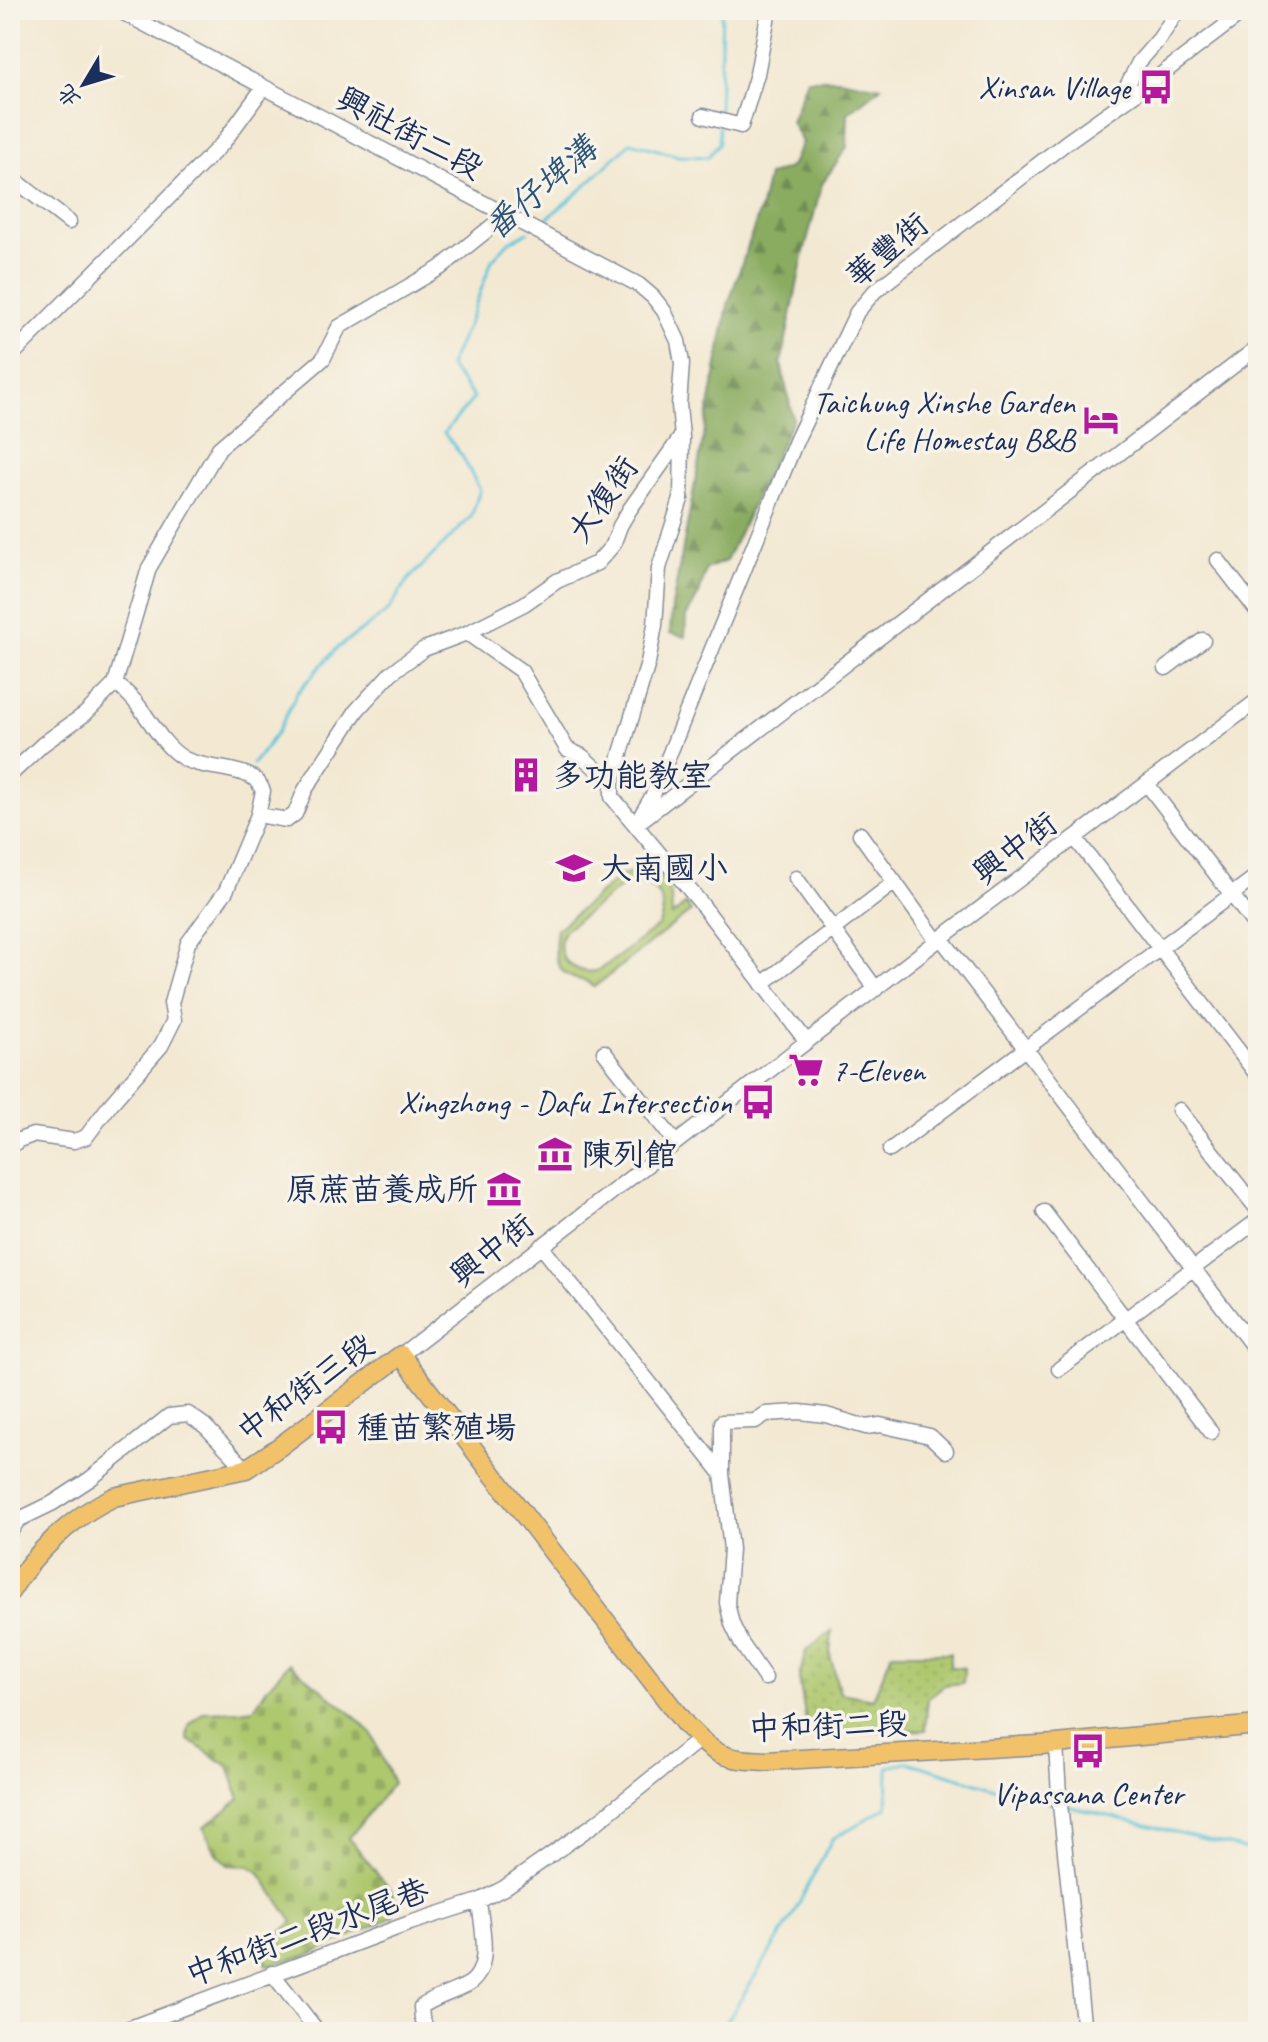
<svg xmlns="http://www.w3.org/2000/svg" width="1268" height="2042" viewBox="0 0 1268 2042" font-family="Caveat,'LXGW WenKai TC',sans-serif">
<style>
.grass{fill:#aec86e;stroke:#647c66;stroke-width:2;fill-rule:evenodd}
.forest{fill:url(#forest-firs);stroke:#526e60;stroke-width:2}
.cemetery{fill:url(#cemetery-stones);stroke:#647c66;stroke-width:2}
.park{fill:url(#park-dots);stroke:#647c66;stroke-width:2}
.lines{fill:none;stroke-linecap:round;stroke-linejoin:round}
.stream{stroke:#5bc2d8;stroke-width:3}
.minor-casing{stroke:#878c98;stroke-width:17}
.major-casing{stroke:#878c98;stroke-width:21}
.minor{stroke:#fff;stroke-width:14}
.major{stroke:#f2c26a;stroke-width:18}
.labels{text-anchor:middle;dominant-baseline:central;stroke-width:7;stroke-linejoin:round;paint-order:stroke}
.poi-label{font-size:32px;fill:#1b2f5e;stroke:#f7f3e8;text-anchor:start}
.street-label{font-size:32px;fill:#1b2f5e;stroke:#f7f3e8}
.water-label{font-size:34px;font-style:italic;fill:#2b547c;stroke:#f7f3e8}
</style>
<defs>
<pattern id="forest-firs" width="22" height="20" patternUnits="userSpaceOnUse" patternTransform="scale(2)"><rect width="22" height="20" fill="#8aac61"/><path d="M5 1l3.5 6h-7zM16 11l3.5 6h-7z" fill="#708c53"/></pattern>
<pattern id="cemetery-stones" width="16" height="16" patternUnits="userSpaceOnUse" patternTransform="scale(2)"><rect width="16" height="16" fill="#aec86e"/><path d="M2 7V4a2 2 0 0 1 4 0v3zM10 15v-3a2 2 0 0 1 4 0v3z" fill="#95ac62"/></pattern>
<pattern id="park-dots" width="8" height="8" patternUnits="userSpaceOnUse" patternTransform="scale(2)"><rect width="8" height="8" fill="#aec86e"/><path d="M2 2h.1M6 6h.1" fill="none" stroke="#95ac62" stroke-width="1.8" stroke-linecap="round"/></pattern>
</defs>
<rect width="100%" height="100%" fill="#f7f3e8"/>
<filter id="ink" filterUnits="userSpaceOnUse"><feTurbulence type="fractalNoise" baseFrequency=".0125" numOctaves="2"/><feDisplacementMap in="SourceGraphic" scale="16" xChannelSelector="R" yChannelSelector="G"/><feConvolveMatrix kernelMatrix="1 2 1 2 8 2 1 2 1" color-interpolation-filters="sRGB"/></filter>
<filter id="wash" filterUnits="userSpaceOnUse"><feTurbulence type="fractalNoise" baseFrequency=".006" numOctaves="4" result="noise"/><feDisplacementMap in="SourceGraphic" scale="32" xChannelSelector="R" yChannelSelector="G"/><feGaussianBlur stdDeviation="1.8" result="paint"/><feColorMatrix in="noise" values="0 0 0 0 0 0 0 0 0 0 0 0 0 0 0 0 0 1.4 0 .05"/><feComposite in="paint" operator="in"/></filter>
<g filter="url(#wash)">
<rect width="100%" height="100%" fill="#f3e9d3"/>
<path class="grass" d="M630,873H644L664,879L671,895L672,916L686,904L691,911L594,987C588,980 585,981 576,979C552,972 554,949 557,929L622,875ZM642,883C662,890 668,907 658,926C645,935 608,967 595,971C585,974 573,968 566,961C558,952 560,940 564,931L625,884Z"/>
<path class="forest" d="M807,79H839L881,87L848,113L847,147L822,184L803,256L781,364L793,419L726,561L706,569L699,594L686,617L685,637L670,633L672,607L728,305L761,207L768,176L791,167L802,142L791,122Z"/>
<path class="cemetery" d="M289,1663L353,1715L372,1734L393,1783L349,1838L393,1893V1917L306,1956L266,1965L262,1948L293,1922L259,1872L249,1866L228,1865L215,1851L204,1827L240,1799L228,1766L187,1739L189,1725L204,1712L240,1711L254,1709L267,1688Z"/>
<path class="park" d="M832,1631L830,1655L840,1693L873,1699L892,1653H950V1667L964,1668L963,1683L944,1685L928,1698L925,1730L808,1734L799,1678L806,1651Z"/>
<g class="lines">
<path class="stream" d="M719,114L722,10
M538,226L582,189L631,142L678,156L708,157L719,143V126
M253,764L278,731L297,693L336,649L388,611L408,580L471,517L480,490L462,456L444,433L474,398L449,366L470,320L492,260L509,242L528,232
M1063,1805L1258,1852
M704,2032L726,2023L792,1917L832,1839L887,1807L888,1767L908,1762L1002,1791L1056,1804"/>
</g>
</g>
<g filter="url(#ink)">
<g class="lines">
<g class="minor-casing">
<path id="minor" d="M118,10L639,285L653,297L664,311L678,341L682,363L679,405L682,437L681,499L659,568L655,625L648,663L612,783V797L699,901L807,1042
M1118,104L1139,62L1160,38L1178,10
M703,116L741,126L757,74L769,10
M10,176L69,222
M10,357L223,143L263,88
M1218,560L1258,612
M467,633L521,671L567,749L582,756L612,783
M1166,668L1203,640
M10,775L43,744L85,714L115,684L149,568L219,448L323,359L339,327L440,268L506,215
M1147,784L1258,929
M258,815L287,820L295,814L305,790L357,710L391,673L424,649L467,633L524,604L557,581L597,563L613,545L620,526L630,509L681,437
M643,819L1258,347
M636,824L653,795L796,441L857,312L875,291L1067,142L1146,86L1246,10
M860,834L937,941
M1075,838L1258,1076
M796,878L876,989
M941,938L1258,1353
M762,984L895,882
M604,1052L675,1142
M1179,1110L1258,1210
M10,1147L19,1140L33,1135L74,1141L86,1137L110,1105L161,1046L174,1020L171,1003L188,943L226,891L258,815L263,791C262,788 258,782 256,780C241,767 201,769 183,758C154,740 145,702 115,684
M890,1150L1258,875
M1044,1212L1211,1432
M541,1246L722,1474L731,1549L727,1603L732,1624L741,1643L765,1678
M401,1355L941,938L1258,700
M1059,1369L1258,1220
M722,1474V1422L755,1421L766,1414L781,1413L800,1412L826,1415L866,1427L880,1425L930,1436L946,1451
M10,1532L18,1520L53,1503L90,1479L169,1416L188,1414L205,1426L246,1469
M1056,1744L1059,1795L1084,2032
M272,1973L318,2032
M119,2032L410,1923L479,1901L504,1888L596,1823L700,1739
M428,2032L422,2018L421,2007C435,1997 452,1993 467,1985C494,1970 481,1925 479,1901"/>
</g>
<g class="major-casing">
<path id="major" d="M10,1592C33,1554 74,1515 114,1497L246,1469L279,1447L401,1355L685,1724C716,1756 721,1759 766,1761L1056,1744L1258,1725"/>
</g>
<use href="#minor" class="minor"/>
<use href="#major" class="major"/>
</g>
</g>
<defs>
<g id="bus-bare" transform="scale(2.76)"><path d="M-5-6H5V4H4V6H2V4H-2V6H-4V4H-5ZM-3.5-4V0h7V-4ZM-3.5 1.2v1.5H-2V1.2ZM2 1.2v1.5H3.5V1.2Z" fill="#b5179e" stroke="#f7f3e8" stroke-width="2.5" paint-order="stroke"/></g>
<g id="hotel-bare" transform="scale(2.76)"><path d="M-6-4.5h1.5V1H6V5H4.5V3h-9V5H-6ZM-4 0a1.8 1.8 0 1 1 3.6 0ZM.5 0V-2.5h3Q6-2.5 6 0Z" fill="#b5179e" stroke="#f7f3e8" stroke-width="2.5" paint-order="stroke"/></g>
<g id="building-bare" transform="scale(2.76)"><path d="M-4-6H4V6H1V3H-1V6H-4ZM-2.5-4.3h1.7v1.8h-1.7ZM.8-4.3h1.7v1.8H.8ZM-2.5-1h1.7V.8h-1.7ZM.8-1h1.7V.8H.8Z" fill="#b5179e" stroke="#f7f3e8" stroke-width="2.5" paint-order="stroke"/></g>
<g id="school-bare" transform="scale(2.76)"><path d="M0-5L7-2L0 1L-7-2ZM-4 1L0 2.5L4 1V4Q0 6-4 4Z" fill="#b5179e" stroke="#f7f3e8" stroke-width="2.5" paint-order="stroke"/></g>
<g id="supermarket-bare" transform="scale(2.76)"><path d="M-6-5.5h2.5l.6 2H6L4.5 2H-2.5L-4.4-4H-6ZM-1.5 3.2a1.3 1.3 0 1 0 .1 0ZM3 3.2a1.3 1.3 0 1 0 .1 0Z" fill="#b5179e" stroke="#f7f3e8" stroke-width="2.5" paint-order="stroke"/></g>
<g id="museum-bare" transform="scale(2.76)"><path d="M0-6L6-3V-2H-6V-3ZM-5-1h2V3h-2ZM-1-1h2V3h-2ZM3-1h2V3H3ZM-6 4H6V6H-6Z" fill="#b5179e" stroke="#f7f3e8" stroke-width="2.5" paint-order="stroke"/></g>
</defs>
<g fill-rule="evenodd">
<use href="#bus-bare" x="1156" y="87"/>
<use href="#hotel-bare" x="1101" y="420"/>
<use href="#building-bare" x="526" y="775"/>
<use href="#school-bare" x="574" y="868"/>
<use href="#supermarket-bare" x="806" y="1070"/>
<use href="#bus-bare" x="758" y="1102"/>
<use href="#museum-bare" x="555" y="1154"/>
<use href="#museum-bare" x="504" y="1189"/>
<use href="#bus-bare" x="331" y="1427"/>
<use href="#bus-bare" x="1088" y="1751"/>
</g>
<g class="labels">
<g class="poi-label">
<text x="1130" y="87" text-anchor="end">Xinsan Village</text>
<text x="1075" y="402" text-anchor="end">Taichung Xinshe Garden<tspan x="1075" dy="37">Life Homestay B&amp;B</tspan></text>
<text x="552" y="775">多功能教室</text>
<text x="600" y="868">大南國小</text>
<text x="832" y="1070">7-Eleven</text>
<text x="732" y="1102" text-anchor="end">Xingzhong - Dafu Intersection</text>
<text x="581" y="1154">陳列館</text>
<text x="478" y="1189" text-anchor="end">原蔗苗養成所</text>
<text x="357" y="1427">種苗繁殖場</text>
<text x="1088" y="1793" text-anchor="middle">Vipassana Center</text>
</g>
<g class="street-label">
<text transform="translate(410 133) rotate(28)">興社街二段</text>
<text transform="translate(887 250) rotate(-40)">華豐街</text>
<text transform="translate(603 499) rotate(-55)">大復街</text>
<text transform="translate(1015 848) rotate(-37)">興中街</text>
<text transform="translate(492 1250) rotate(-38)">興中街</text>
<text transform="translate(305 1388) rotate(-36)">中和街三段</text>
<text transform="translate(828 1726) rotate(-2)">中和街二段</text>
<text transform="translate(307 1932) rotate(-20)">中和街二段水尾巷</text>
</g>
<g class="water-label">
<text transform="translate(540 188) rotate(-41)">番仔埤溝</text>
</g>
</g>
<rect width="1268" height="2042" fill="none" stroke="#f7f3e8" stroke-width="40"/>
<g transform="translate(84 84) rotate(232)" stroke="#f7f3e8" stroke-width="6" paint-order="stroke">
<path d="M0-6L14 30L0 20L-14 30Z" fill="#1b2f5e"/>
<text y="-12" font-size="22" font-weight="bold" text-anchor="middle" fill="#1b2f5e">北</text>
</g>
</svg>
